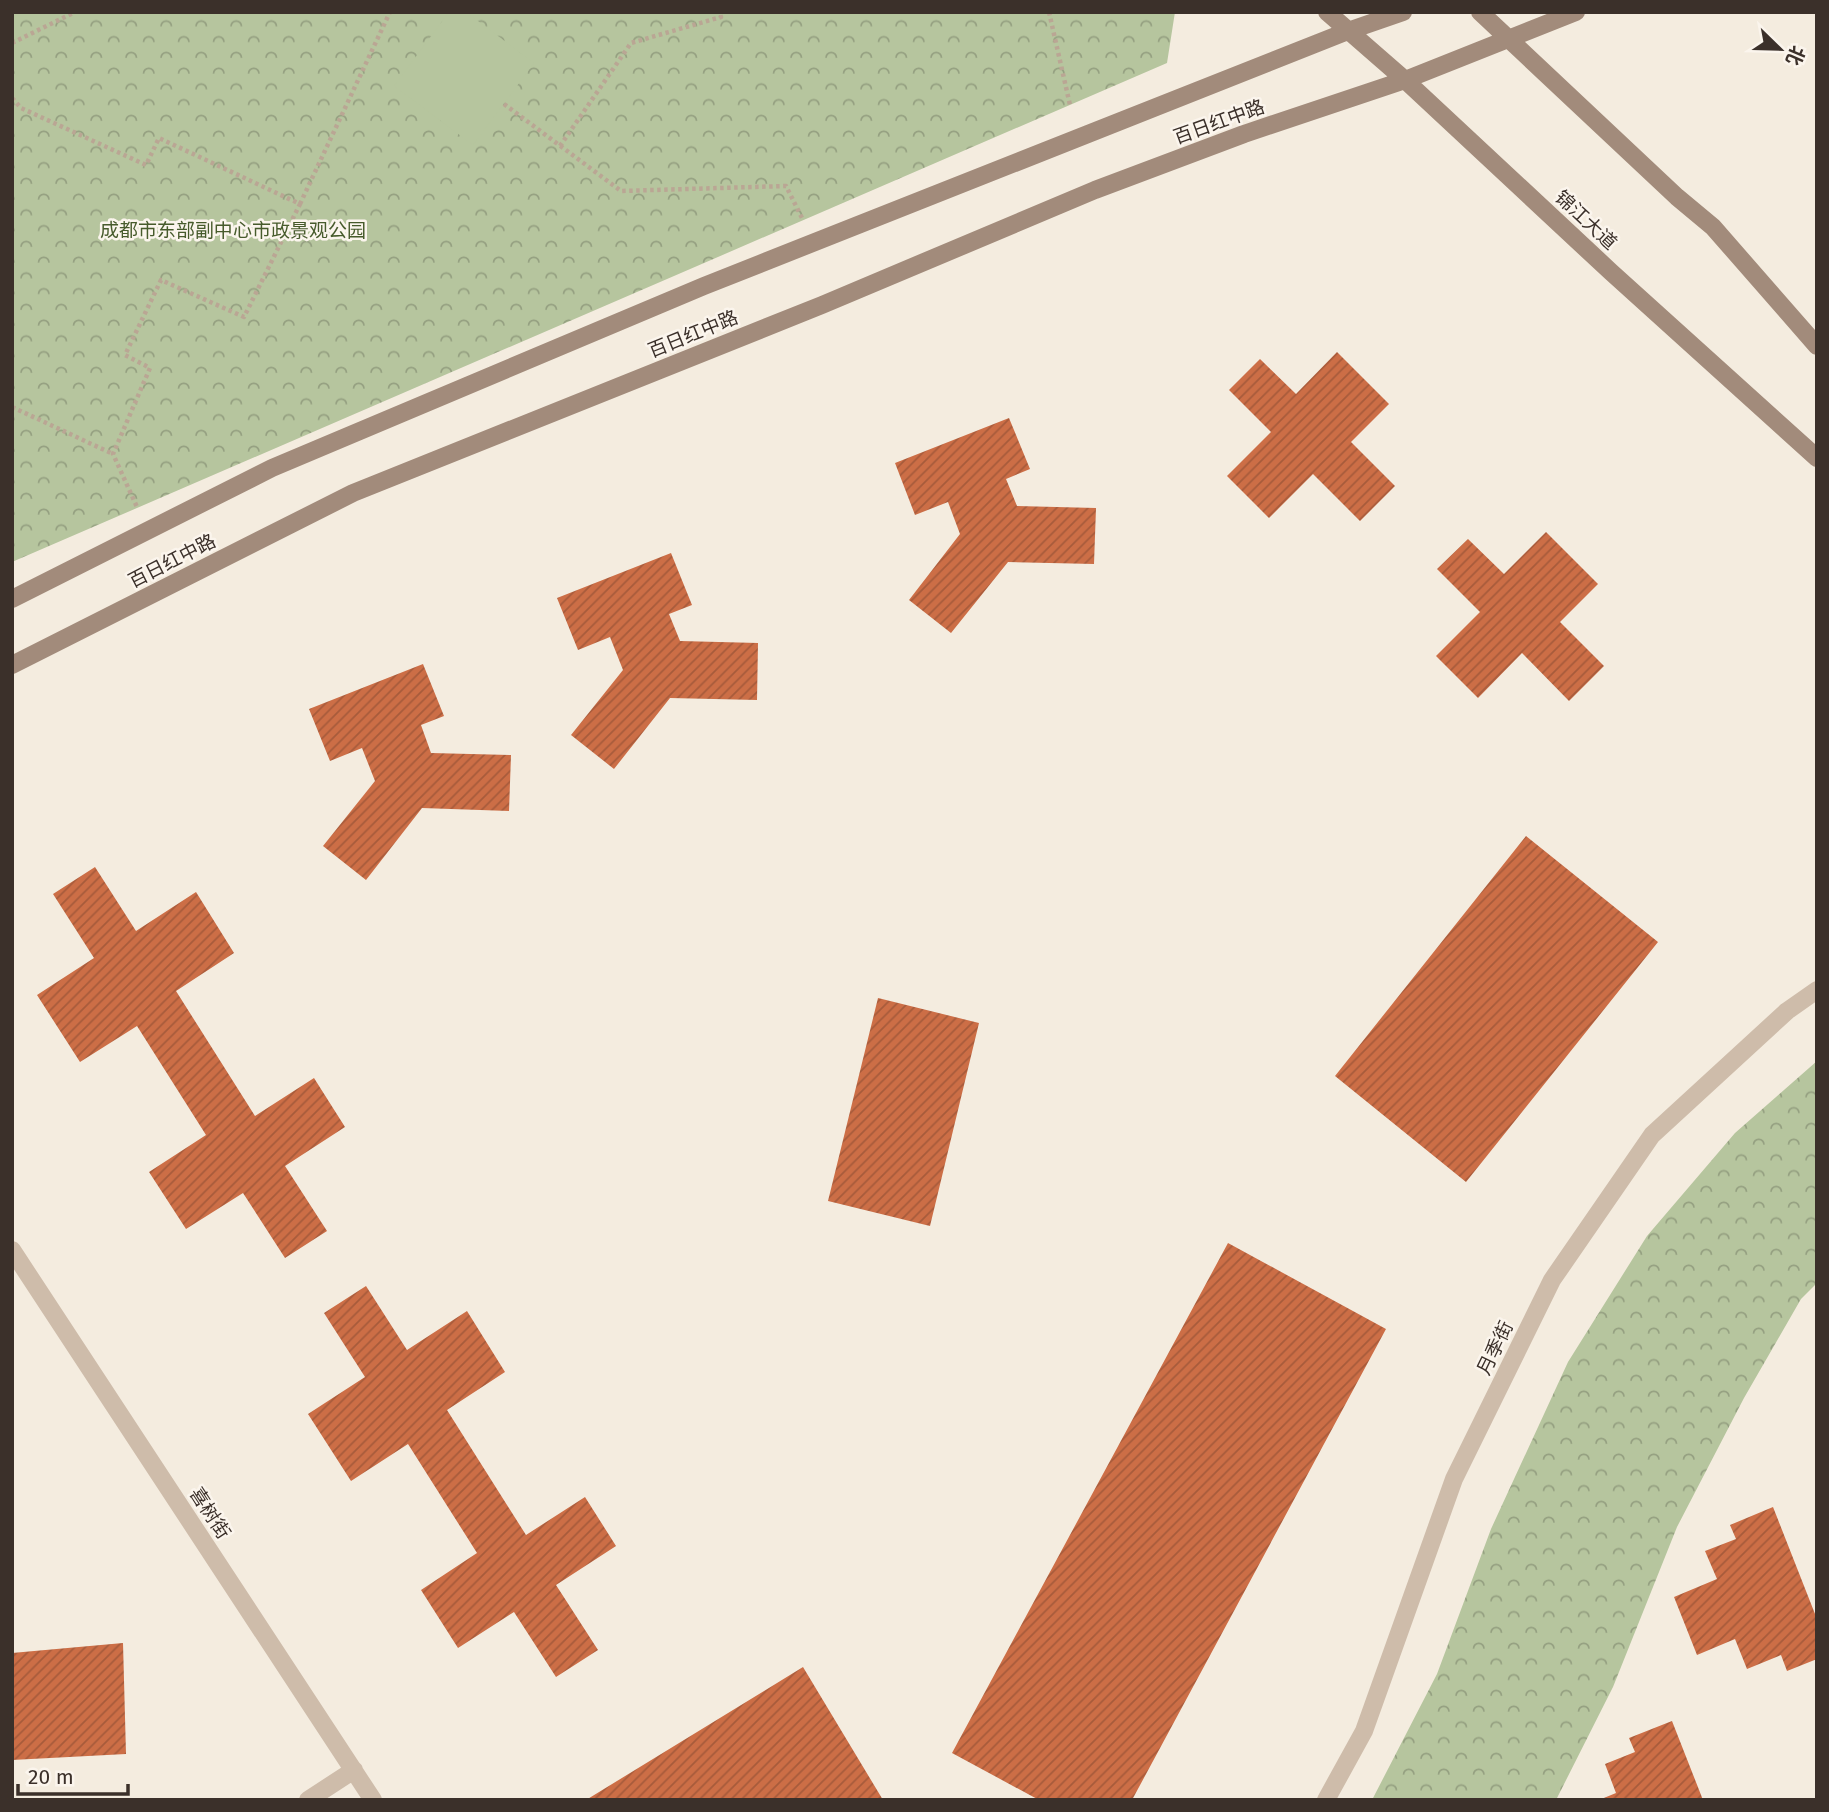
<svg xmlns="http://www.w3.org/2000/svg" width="1829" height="1812" viewBox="0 0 1829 1812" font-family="'Fira Sans','Noto Sans SC',sans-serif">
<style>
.park{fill:url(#park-crowns)}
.pitch{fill:#b6c59e}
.building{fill:url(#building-hatch)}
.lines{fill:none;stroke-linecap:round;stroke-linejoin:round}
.path{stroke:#baa694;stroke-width:4.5;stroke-dasharray:3.5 3.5;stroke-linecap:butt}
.street{stroke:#cebcaa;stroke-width:18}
.secondary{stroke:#a28b7b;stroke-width:18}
.labels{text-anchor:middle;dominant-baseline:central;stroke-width:5;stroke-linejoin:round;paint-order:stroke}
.street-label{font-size:19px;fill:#3b302a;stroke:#fbf5ed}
.park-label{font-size:19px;fill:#475b2c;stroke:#fbf5ed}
</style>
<defs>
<pattern id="park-crowns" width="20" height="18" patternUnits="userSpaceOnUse" patternTransform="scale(1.75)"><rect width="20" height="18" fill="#b6c59e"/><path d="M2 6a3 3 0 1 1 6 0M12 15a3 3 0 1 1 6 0" fill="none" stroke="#95a081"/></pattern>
<pattern id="building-hatch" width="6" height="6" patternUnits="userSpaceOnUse" patternTransform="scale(1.75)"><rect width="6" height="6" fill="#cc6e46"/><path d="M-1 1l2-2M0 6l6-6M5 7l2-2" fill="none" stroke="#a75b3b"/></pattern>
</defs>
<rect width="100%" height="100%" fill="#f4ecdf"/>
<path class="park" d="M12,12H1175L1167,63L12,562Z
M1817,1061V1283L1801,1299L1744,1398L1677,1527L1613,1687L1556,1800H1372L1437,1674L1491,1529L1568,1362L1647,1236L1735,1133Z"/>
<path class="pitch" d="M449,12H466L534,63L473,145L394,86Z"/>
<path class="building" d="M1337,352L1389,404L1351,442L1395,486L1360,521L1313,474L1269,518L1227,476L1271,432L1229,390L1260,359L1296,394Z
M1009,418L1030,469L1006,479L1017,506L1096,508L1094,564L1008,562L951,633L909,600L960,534L948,502L915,515L895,463Z
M1546,532L1598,584L1560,622L1604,666L1569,701L1522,653L1478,698L1436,656L1480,612L1437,569L1468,539L1504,574Z
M671,553L692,605L669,614L680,641L758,643L757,700L670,698L614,769L571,735L623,670L610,637L578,650L557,598Z
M423,664L444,716L421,725L431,753L511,755L509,811L422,808L366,880L323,846L375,781L362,748L330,761L309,709Z
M1526,836L1658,942L1466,1182L1335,1076Z
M95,867L136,931L196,892L234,953L176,991L255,1116L314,1078L345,1127L285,1166L327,1231L285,1258L243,1193L186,1229L149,1172L206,1135L137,1026L80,1062L37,995L94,958L53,894Z
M878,998L979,1023L930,1226L828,1201Z
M1228,1243L1386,1329L1132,1800H1039L952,1753Z
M366,1286L407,1350L467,1311L505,1372L447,1410L526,1535L585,1497L616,1546L556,1585L598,1650L556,1677L514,1612L458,1648L421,1590L477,1553L408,1444L351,1481L308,1414L365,1377L324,1313Z
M1773,1507L1817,1619V1659L1787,1671L1781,1655L1747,1669L1735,1639L1697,1655L1674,1597L1717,1579L1705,1551L1736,1539L1730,1525Z
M123,1643L126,1754L12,1760V1653Z
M803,1667L883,1800H586Z
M1672,1721L1703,1800H1599L1616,1793L1605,1764L1635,1752L1629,1738Z"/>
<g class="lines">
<path class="path" d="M1049,12L1070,105
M12,43L75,12
M12,98L21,108L146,165L159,138L300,204L244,317L161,280L125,355L150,368L113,454L137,507
M504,104L621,191L786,186L803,220
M560,146L631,43L721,17L719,12
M300,204L390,12
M12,407L113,454"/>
<path class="street" d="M12,1250L373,1800
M308,1800L354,1770
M1326,1800L1364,1731L1454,1479L1552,1280L1652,1135L1787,1011L1817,990"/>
<path class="secondary" d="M1327,12L1405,80L1611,272L1817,458
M1480,12L1677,197L1713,227L1817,346
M12,599L272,468L704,286L1348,31L1403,12
M12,665L353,493L822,305L1095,190L1244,134L1405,80L1576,12"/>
</g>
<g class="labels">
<g class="street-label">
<text transform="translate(1219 122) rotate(-20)">百日红中路</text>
<text transform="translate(1586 220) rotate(43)">锦江大道</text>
<text transform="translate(693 334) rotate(-22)">百日红中路</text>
<text transform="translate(172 561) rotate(-27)">百日红中路</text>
<text transform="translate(1495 1348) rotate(-64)">月季街</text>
<text transform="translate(210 1513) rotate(57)">喜树街</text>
</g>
<g class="park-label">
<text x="233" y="230">成都市东部副中心市政景观公园</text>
</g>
</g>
<rect width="1829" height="1812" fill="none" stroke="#3b302a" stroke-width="28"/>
<g transform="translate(1780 49) rotate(113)" stroke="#fbf5ed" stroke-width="5" paint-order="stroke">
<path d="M0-5L12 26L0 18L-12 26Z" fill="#3b302a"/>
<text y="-10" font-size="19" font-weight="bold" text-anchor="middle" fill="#3b302a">北</text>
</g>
<path d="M18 1784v10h110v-10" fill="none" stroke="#3b302a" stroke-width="3.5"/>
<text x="28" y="1784" font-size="21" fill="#3b302a" stroke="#fbf5ed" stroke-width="5" paint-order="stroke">20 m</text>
</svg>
